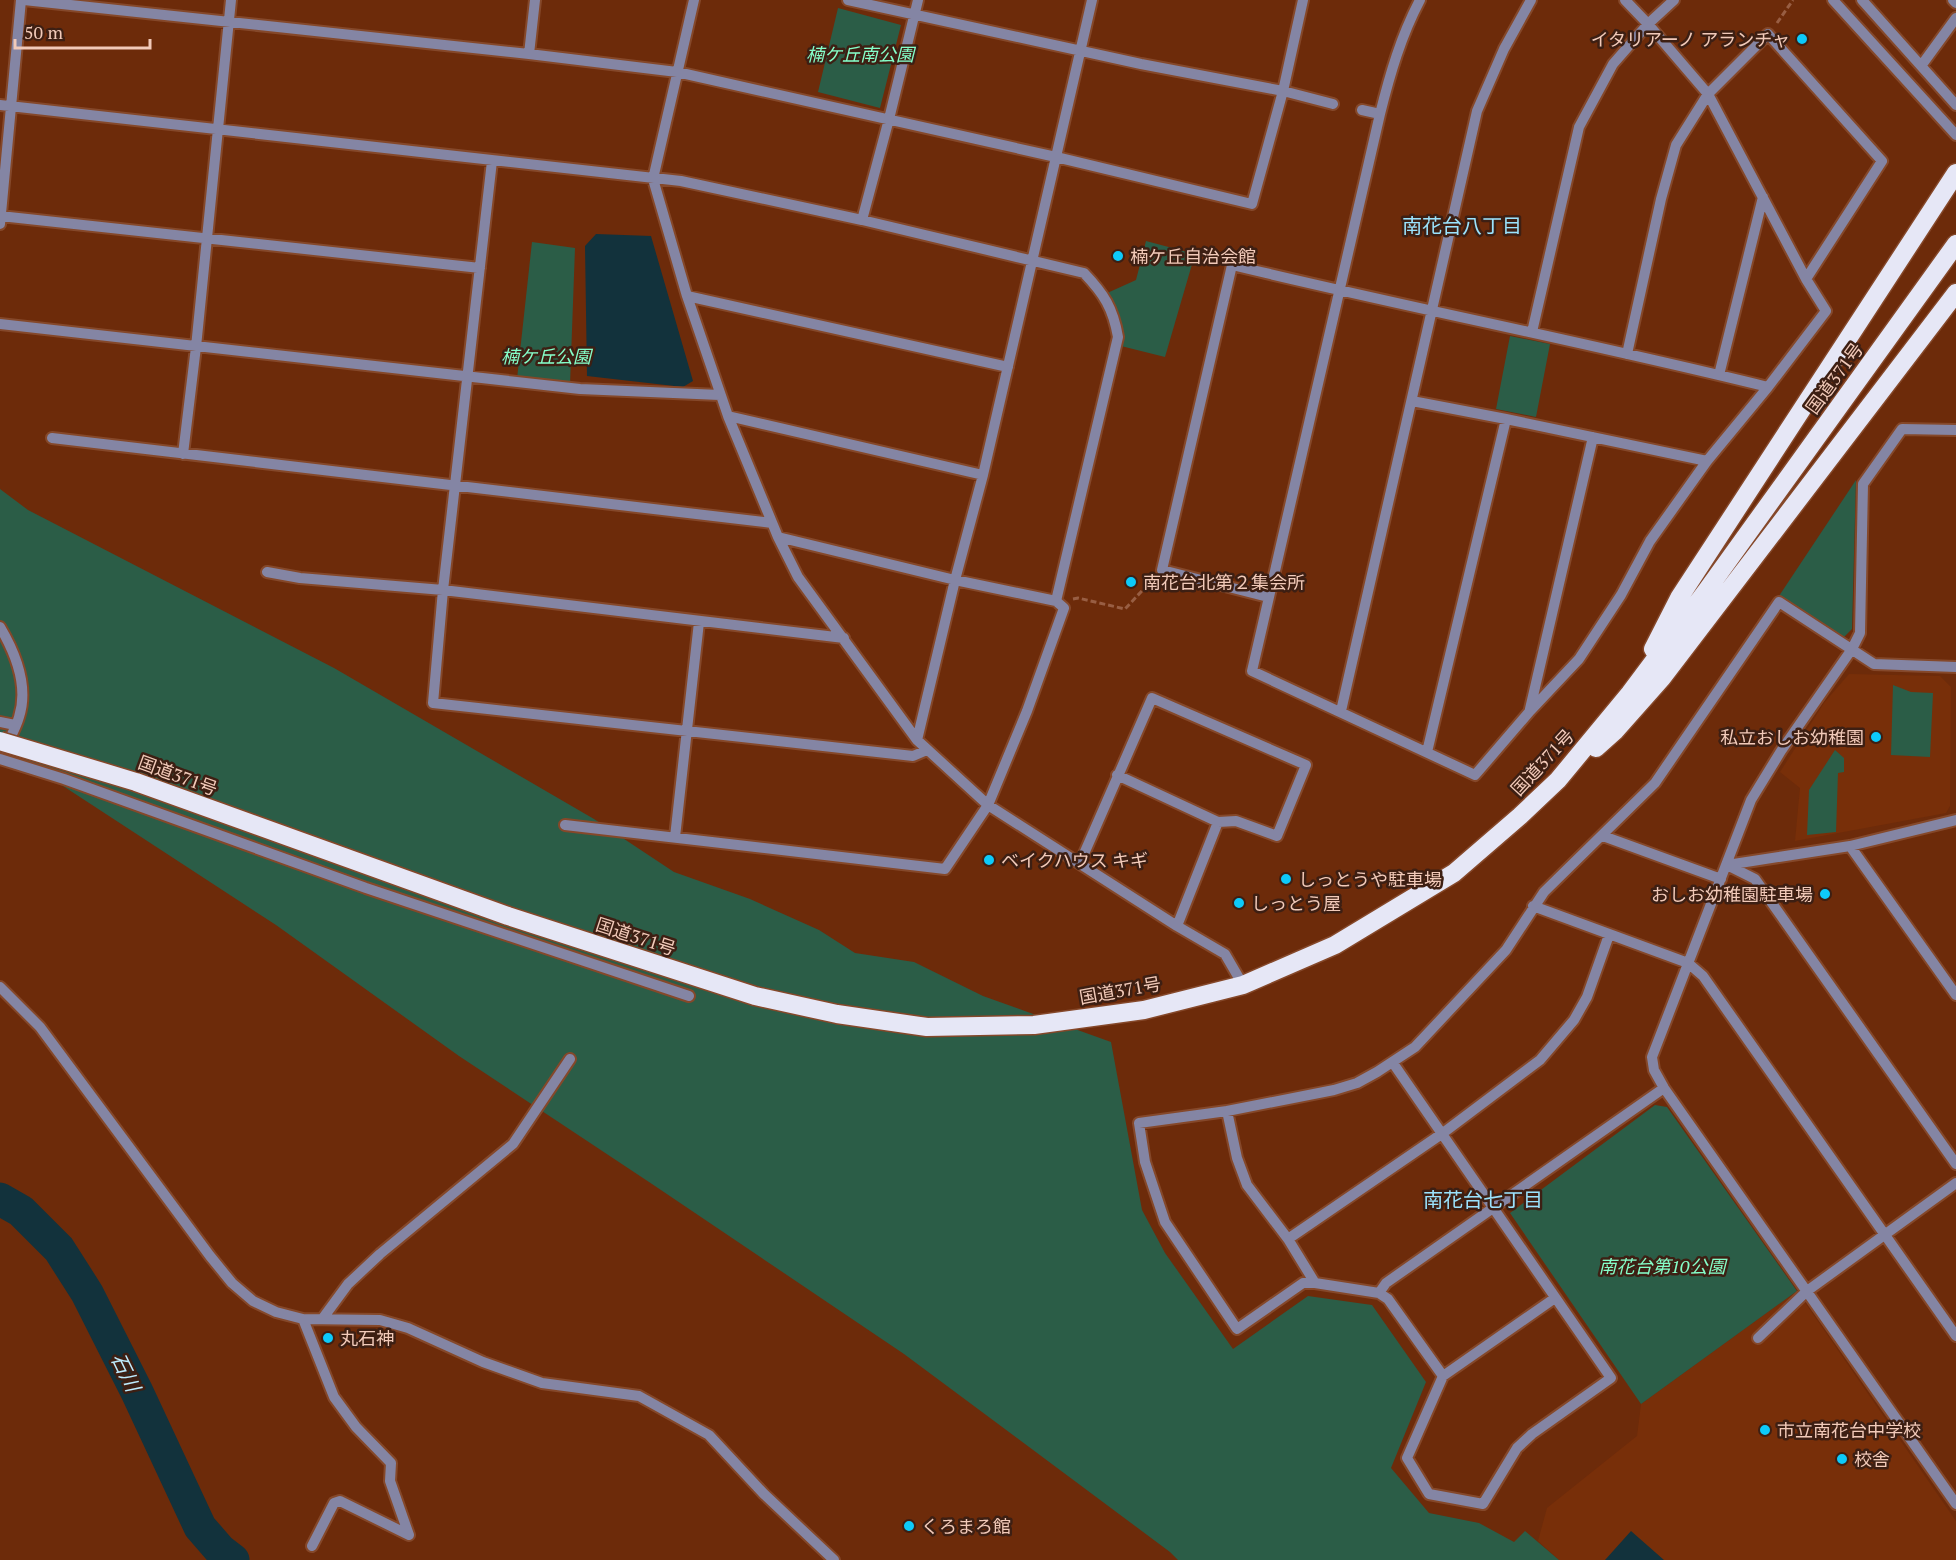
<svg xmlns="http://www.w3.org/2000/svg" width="1956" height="1560" viewBox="0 0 1956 1560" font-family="'PT Serif','Noto Sans JP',serif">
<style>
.built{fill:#782f09}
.green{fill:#2b5d47}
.water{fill:#12323c}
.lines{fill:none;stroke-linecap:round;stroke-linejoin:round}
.river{stroke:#12323c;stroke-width:33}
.minor-casing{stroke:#85482a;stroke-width:14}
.highway-casing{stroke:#85482a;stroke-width:21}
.path{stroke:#985e43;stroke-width:3;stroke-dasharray:6 3;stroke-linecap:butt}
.minor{stroke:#8485a4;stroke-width:10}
.highway{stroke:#e6e7f6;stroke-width:18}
.highway-bridge-casing{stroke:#85482a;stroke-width:21;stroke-linecap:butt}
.highway-bridge{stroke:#e6e7f6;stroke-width:18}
.poi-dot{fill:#0dcafa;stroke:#3d1f13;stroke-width:2}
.labels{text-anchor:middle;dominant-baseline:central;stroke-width:5;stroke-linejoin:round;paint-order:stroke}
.poi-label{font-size:18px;fill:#f2cab9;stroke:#3d1f13;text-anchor:start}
.park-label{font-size:18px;font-style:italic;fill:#85fec9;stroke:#3d1f13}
.street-label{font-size:18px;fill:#f2cab9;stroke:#3d1f13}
.neighbourhood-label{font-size:20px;fill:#9be3fd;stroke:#3d1f13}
.water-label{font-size:20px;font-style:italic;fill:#bdecfe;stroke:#3d1f13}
</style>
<rect width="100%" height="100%" fill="#6d2b0a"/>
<path class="built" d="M1849,674L1940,676L1951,687L1950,806L1946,813L1795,841L1800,788L1780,772L1824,703Z
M1797,1291L1956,1521V1560H1559L1538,1541L1547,1508L1637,1436L1641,1404Z"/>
<path class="green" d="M838,8L901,25L880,108L818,92Z
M1146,241L1195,254L1165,357L1121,346L1105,294L1136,280Z
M532,242L575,248L570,385L517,379Z
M1510,336L1550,344L1536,417L1496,409Z
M1856,480L1852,629L1844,637L1779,596Z
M0,489L28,510L334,668L594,819L674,872L750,899L819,930L855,953L914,962L983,996L1111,1042L1142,1210L1165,1253L1233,1349L1308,1296L1372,1305L1426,1382L1391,1468L1429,1513L1479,1523L1514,1542L1525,1531L1559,1560H1178L1170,1552L904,1354L652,1184L459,1056L276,925L37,769L0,739Z
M1893,685L1911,692L1933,693L1930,757L1891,755Z
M1835,750L1844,758V772L1838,773L1836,832L1807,835L1809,790Z
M1655,1105L1667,1107L1797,1291L1641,1404L1510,1213Z"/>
<path class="water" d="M596,234L651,236L693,381L683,387L587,376L585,246Z
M1631,1531L1664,1560H1605Z"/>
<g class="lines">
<path class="river" d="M0,1199L21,1211L59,1249L87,1293L137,1392L200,1527L220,1550L233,1560"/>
<g class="minor-casing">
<path id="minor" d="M24,0L529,54L677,72L1056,157L1252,204L1283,91L1303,0
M694,0L653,179L687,296L728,416L778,537L798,577L917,740L988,805L1177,926L1225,954L1243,985
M848,0L1141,64L1283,91L1333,104
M1420,0C1401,36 1390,74 1380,114L1252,671L1475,775L1530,711L1579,659L1621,595L1650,541L1707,461L1768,387L1826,311L1806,279L1708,94L1648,24L1625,0
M1833,0L1956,135
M1862,0L1956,105
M1953,0L1956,3
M529,54L535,0
M1921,66L1956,18
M0,105L681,181L862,220L1084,273C1104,294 1113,308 1118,337L1056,601
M1362,110L1380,114
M492,161L443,590L433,703L913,756L927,750
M0,216L480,268
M862,220L889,119L918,0
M0,224L21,0
M687,296L1008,367
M0,324L580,389L720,395
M1532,332L1579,127L1613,64L1648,24L1674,0
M1627,354L1661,199L1676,145L1708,94L1768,34L1882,161L1806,279
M1719,375L1763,197
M1412,401L1506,419L1707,461
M728,416L983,475
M1956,430L1902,429L1863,484L1860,633L1852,649L1781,751L1751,800L1652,1057L1654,1070L1664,1088L1956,1504
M52,438L772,523
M183,454L196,347L231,0
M267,572L300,578L443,590L844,638
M1268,597L1162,570L1232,265C1410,308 1590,343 1768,387
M0,627C16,654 29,686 19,717C16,728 10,738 5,748
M1530,709L1593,437
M1341,711L1477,111L1504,49L1531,0
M0,722L15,725
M917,740L955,580L983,475L1092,0
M1427,752L1506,419
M0,759L64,779L366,888L689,996
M1117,775L1218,822
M565,825L945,869L988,805L1027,711L1064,608L1056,601L955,580L778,537
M1603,836L1721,879
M675,837L699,622
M1850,846L1956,995
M1080,863L1152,698L1306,765L1277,836L1236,821L1218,822L1177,926
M1727,865L1755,879L1956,1164
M1727,865L1850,846L1956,820
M1533,906L1688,963L1703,976L1956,1336
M0,987L40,1027L210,1256L232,1283L253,1301L276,1312L303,1319L380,1320L408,1328L483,1362L542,1383L639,1396L709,1435L764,1494L834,1560
M1393,1063L1611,1378L1532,1434L1517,1448L1483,1504L1429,1494L1407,1458L1443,1376L1555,1298
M1227,1111L1237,1158L1247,1185L1288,1239L1315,1283
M1288,1239L1443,1133L1540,1060L1574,1020L1587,997L1609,935
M1379,1293L1386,1283L1664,1088
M323,1318L348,1284L380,1254L513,1144L570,1059
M303,1319L334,1397L356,1427L391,1463L390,1481L409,1535L340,1501L334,1503L312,1546
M1758,1338L1807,1291L1956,1183
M1443,1376L1388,1299L1379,1293L1315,1283H1303L1237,1329L1165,1222L1145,1162L1139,1123L1227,1111L1334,1090L1357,1083L1377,1072L1415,1047L1506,950L1544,892L1655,783L1779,602L1874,664L1956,667"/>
</g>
<g class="highway-casing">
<path id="highway" d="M1653,649L1679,598L1956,173
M1596,748L1615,731L1662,678L1956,293
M136,782L508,916L755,996L837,1014L927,1027L1034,1025L1144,1010L1243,985L1335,945L1454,873L1520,816L1558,780L1630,693L1707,590L1956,244"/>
</g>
<path class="path" d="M1777,23L1793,0
M1073,599L1078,598L1125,609L1154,578"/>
<use href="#minor" class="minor"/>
<use href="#highway" class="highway"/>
<g class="highway-bridge-casing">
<path id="highway-bridge" d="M0,741L136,782"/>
</g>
<use href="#highway-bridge" class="highway-bridge"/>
</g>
<g class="poi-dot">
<circle cx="1802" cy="39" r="6"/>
<circle cx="1118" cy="256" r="6"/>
<circle cx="1131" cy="582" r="6"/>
<circle cx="1876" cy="737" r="6"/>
<circle cx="989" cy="860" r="6"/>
<circle cx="1286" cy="879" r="6"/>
<circle cx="1825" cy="894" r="6"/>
<circle cx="1239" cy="903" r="6"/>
<circle cx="328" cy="1338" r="6"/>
<circle cx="1765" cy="1430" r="6"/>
<circle cx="1842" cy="1459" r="6"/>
<circle cx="909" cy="1526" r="6"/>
</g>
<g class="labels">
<g class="poi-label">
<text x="1790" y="39" text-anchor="end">イタリアーノ アランチャ</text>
<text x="1130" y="256">楠ケ丘自治会館</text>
<text x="1143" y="582">南花台北第２集会所</text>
<text x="1864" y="737" text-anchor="end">私立おしお幼稚園</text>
<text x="1001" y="860">ベイクハウス キギ</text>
<text x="1298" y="879">しっとうや駐車場</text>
<text x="1813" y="894" text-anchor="end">おしお幼稚園駐車場</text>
<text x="1251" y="903">しっとう屋</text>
<text x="340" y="1338">丸石神</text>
<text x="1777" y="1430">市立南花台中学校</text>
<text x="1854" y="1459">校舎</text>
<text x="921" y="1526">くろまろ館</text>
</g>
<g class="park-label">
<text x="860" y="54">楠ケ丘南公園</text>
<text x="546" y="356">楠ケ丘公園</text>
<text x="1662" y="1266">南花台第10公園</text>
</g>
<g class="street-label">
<text transform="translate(1834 378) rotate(-54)">国道371号</text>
<text transform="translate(1542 762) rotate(-47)">国道371号</text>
<text transform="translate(178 775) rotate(20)">国道371号</text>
<text transform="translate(636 936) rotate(18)">国道371号</text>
<text transform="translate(1120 990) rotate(-10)">国道371号</text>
</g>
<g class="neighbourhood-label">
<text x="1462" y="225">南花台八丁目</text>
<text x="1483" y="1199">南花台七丁目</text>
</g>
<g class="water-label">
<text transform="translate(126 1372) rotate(64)">石川</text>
</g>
</g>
<path d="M15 39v9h135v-9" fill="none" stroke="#f2cab9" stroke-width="3"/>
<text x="24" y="39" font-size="18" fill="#f2cab9" stroke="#3d1f13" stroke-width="4.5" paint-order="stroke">50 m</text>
</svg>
